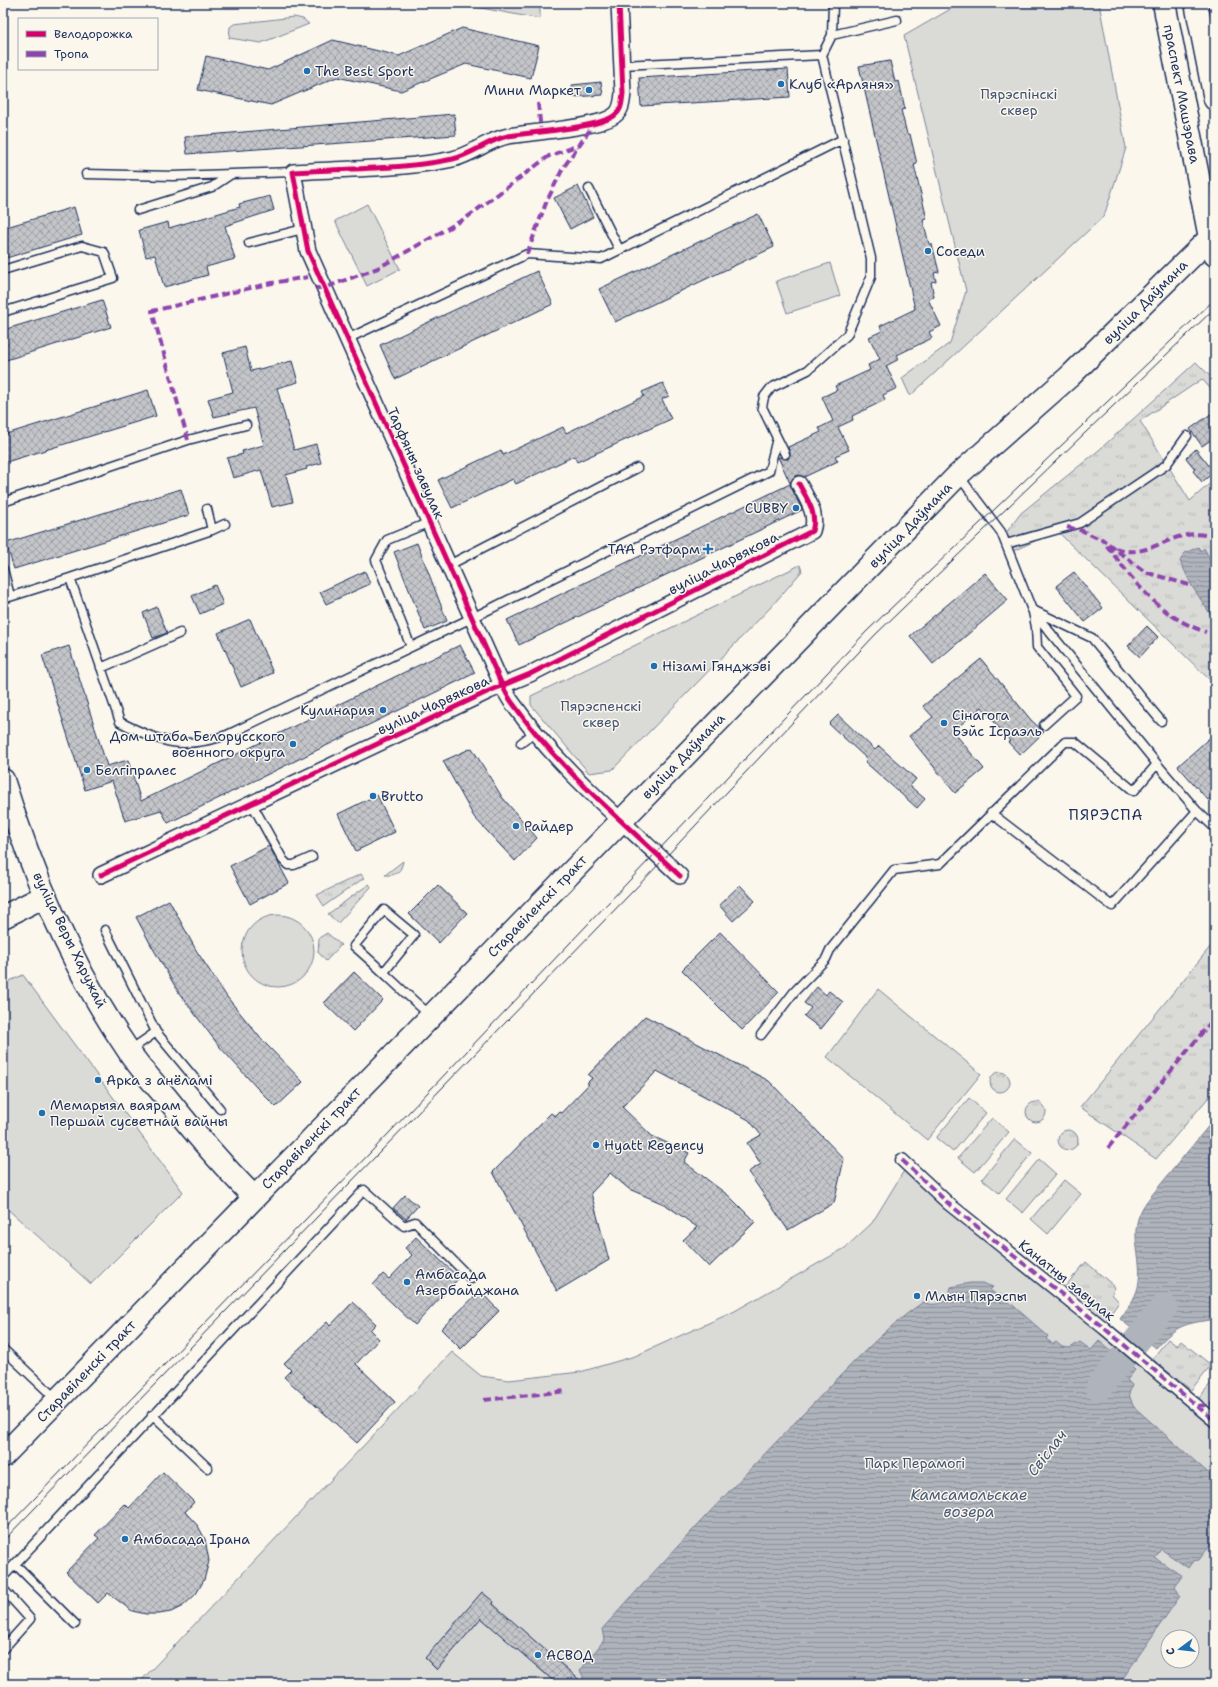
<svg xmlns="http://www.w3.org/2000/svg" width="1218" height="1687" viewBox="0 0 1218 1687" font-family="'Shantell Sans',sans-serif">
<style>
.grass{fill:url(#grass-tufts);stroke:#7a849a}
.green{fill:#dadad7;stroke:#7a849a;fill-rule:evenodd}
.water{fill:url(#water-rules);stroke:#747e96}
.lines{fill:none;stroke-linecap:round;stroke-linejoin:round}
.river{stroke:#afb3bb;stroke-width:27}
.building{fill:url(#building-cross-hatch);stroke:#1b2f5e}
.service-casing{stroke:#1b2f5e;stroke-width:11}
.pedestrian-casing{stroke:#1b2f5e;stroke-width:15}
.minor-casing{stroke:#1b2f5e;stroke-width:18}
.secondary-casing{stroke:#1b2f5e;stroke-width:25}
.primary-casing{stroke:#1b2f5e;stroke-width:25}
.service{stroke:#fbf7ec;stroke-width:8}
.pedestrian{stroke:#fbf7ec;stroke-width:12}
.minor{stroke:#fbf7ec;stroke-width:15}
.secondary{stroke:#fbf7ec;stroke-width:22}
.primary{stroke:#fbf7ec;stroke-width:22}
.tram{stroke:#1b2f5e;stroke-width:1}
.quiet{stroke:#8e44ad;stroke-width:4;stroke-dasharray:8 4;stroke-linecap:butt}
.cycleway-casing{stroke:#fbf7ec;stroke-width:8}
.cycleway{stroke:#d6006c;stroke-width:5}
.poi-dot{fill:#1f6fb2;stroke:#fbf7ec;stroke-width:1.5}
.labels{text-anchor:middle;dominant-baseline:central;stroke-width:3;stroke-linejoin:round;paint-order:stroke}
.poi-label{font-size:14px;fill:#1b2f5e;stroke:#fbf7ec;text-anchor:start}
.park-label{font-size:14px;fill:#415176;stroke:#fbf7ec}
.street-label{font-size:14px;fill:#1b2f5e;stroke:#fbf7ec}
.neighbourhood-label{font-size:15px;letter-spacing:1px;fill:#1b2f5e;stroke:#fbf7ec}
.water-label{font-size:15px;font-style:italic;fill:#47577a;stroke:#fbf7ec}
</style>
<defs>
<pattern id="grass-tufts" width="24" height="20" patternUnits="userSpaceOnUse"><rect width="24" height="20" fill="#dadad7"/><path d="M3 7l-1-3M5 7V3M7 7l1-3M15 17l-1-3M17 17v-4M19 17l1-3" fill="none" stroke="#babbbb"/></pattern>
<pattern id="water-rules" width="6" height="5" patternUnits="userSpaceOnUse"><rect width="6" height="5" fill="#afb3bb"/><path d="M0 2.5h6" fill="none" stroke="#8e929b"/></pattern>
<pattern id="building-cross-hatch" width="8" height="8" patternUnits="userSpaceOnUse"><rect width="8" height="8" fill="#c3c5c9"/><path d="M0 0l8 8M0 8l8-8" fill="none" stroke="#9ea0a6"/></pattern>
</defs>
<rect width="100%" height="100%" fill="#fbf7ec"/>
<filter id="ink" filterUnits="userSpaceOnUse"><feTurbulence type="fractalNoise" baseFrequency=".025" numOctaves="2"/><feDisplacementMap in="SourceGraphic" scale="8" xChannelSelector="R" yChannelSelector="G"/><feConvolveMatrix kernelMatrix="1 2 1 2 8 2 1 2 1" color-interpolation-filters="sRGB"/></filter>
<g filter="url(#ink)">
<path class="grass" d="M1196,362L1215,381V394L1202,379L1140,421L1190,501L1215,479V569L1204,549L1201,551L1192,586L1213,618L1215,692L1211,681L1057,531L1013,551L1006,533L1021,513L1099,450Z
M403,861C401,872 396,876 385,875Z
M361,874L364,878L324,906L317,895Z
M369,884L371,887L338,923L328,914Z
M327,933L341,945L326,961L318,952L319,938Z
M1215,941V1090L1156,1159L1080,1107Z
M990 1082a10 10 0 1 1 20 0a10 10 0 1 1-20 0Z
M1026 1112a10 10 0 1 1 20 0a10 10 0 1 1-20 0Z
M1058 1140a10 10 0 1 1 20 0a10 10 0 1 1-20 0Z
M1086,1262L1115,1287L1112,1294L1119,1302L1105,1322L1063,1289Z
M1168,1339L1177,1346L1181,1341L1211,1365L1191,1390L1152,1359Z"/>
<path class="green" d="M466,3H537L540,8V19L465,5Z
M961,3H1099L1126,148L1104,216L910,396L902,378L950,343L966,291L904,36Z
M294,17L303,19L309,24L261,43L229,38L230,27L234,24Z
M367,204L400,269L367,286L335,221Z
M830,263L840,296L787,313L776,281Z
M800,565L802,571L771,607L612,770L589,773L531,705V696Z
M242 951a36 36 0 1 1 72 0a36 36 0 1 1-72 0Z
M23,975L183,1192L91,1284L3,1205V984Z
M878,989L981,1074L927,1140L827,1057Z
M969,1098L986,1113L953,1152L936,1138Z
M992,1118L1009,1132L975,1172L958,1158Z
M1015,1139L1032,1153L999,1193L982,1179Z
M1039,1159L1056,1174L1023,1213L1006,1199Z
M905,1169L1195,1403L1215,1378V1684H138L452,1352L481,1376L509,1380L580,1372L635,1356L733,1312L845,1248L872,1223ZM1168,1637H1192V1661H1168Z
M1064,1180L1081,1194L1048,1234L1031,1219Z"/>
<path class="water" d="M1198,547L1201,551L1204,548L1215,569V634L1213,629V618L1192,586L1180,561L1185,553Z
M1215,1118V1319C1185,1324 1177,1324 1156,1348L1120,1319C1127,1309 1135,1299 1138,1287C1145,1254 1124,1233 1147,1201Z
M970,1283H982L993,1287L990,1290L998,1296L1000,1294L1048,1336L1046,1339L1053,1344L1056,1342L1062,1347L1070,1348L1080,1342L1091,1350L1099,1341L1135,1370L1127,1380L1132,1385L1129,1394L1133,1406L1215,1479V1538L1199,1560L1193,1561L1188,1568L1161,1549L1155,1558L1182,1576L1175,1586L1180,1596L1119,1684H582L583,1676L580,1671L604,1640L602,1629C668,1556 735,1484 803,1414C842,1375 878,1333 923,1302C937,1308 948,1302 951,1287Z"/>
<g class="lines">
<path class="river" d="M1099,1387L1164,1307"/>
</g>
<path class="building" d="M462,28L539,46L531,78L466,64L401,91L337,77L271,105L198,90L206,56L268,70L333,40L399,56Z
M890,61L895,82L899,81L905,109L901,110L907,134H910L917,164L914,165L927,219L923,220L929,244H932L939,272L934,273L936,281L931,282L934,297L928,299L941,326L929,332L932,338L897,355L899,359L886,366L897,388L883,395L885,400L852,416L853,420L838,427L849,450L835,456L838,461L804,477L800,475L795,476L790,483L778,457L788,459L790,454L788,447L821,432L819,428L833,421L822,397L837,390L835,386L870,370L868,365L880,359L869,337L882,331L880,326L915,309L859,66Z
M788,69L790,97L641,106L639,78Z
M601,82L603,95L573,97L572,85Z
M454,114L456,135L187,154L185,137Z
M578,186L593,217L570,229L554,198Z
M270,196L274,210L225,226L235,259L206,267L208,275L164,287L155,255L146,257L139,230L168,222L169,228L240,207L239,204Z
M74,207L82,235L3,259V228Z
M758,214L774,247L615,322L599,289Z
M537,271L553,304L395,379L380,345Z
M102,300L111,327L3,361V330Z
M245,347L251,371L292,361L298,382L277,388L294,450L316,444L321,463L306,467L307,469L286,475L293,502L272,507L261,470L233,478L227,458L243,454L242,451L264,445L254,408L214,417L208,399L233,392L223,353Z
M663,383L669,396L662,399L671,419L577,462L574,456L516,484L513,479L452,508L438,480L501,450L503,455L563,427L566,433L644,396L642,392Z
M148,390L156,416L3,463V435Z
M1215,411V437L1202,446L1190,429Z
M1196,449L1214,472L1202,482L1193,471L1195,469L1186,458Z
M790,484L802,510L519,645L507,620Z
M181,489L189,515L14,569L6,543Z
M417,543L447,621L425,630L394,552Z
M365,571L370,584L326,604L320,592Z
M1074,572L1103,608L1085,622L1056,586Z
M985,573L1008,600L933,664L910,636Z
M215,585L223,604L200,614L192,596Z
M157,607L167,633L153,638L143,613Z
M250,619L273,673L241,687L218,633Z
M1147,626L1158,637L1140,657L1128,646Z
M460,645L475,673L168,823L161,810L125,821L112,781L85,790L42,655L69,646L107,766L128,760L141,801Z
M981,659L1031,720L1044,732L1020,755L1008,742L1010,741L982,707L953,731L984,769L955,793L909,736L933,717L923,706Z
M838,715L875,750L879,746L916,779L910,786L925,799L917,808L865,762L867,759L829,724Z
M1215,733V794L1208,800L1178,766Z
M472,748L502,797L537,838L515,861L474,817L443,761Z
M377,795L395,832L356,851L338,814Z
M269,846L289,883L250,904L230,866Z
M438,885L467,913L439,943L409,914Z
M740,885L755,901L733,921L719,905Z
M169,900L196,950L227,997L262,1040L303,1082L276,1107L257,1088L219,1046L179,993L151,945L136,917Z
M720,932L779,992L742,1030L682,970Z
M354,972L383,1000L353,1031L324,1003Z
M817,987L826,995L829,991L843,1002L821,1029L804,1016L811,1008L804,1003Z
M645,1016L769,1081L844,1159L834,1203L788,1230L748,1172L761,1164L747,1143L761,1135L749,1120L657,1071L622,1107L652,1136L689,1153L684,1162L729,1196L755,1222L709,1267L683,1240L697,1227L666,1205L629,1189L610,1173L591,1193L609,1260L557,1291L493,1172L551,1113L555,1116L559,1112L561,1113L589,1084L587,1083L592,1078L588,1075Z
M405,1195L418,1206L406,1219L393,1208Z
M416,1237L459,1278L415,1325L373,1285L383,1274L389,1279L412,1255L405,1248Z
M480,1291L499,1311L461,1349L441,1329Z
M353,1302L376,1324L370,1330L379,1339L356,1364L395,1402L357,1443L284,1377L291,1370L284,1363L327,1322L330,1326Z
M163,1472L194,1502L185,1512L198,1526L205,1539L209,1561L204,1580L196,1594L183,1606L171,1612L159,1614H146L132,1611L108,1593L98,1603L66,1572L99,1538L95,1535L125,1504L129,1508Z
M482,1592L494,1602L493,1604L584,1684H557L481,1618L437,1670L425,1658Z"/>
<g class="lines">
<g class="service-casing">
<path id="service" d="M832,35L897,20
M622,65L822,55
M86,174L173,176L293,172
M589,189L619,249
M138,210L212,187L230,175
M249,243L303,229
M3,270L82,246L104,252L113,278L3,312
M347,339L527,254L601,259L843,139
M785,454L762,407L764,397L771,388L808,370L847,335L871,277V258L822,55L832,35L833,3
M959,476L1001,532L1032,610L1157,764L1197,811L1215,828
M3,502L188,440L246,425
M207,509L212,530L225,524
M1006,544L1080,523L1166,465L1187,436
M449,565L637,468
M3,569L10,596
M70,578L212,530
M3,599L70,578L120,722C161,743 182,750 227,735L480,614L769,471L777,438
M1035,611L1092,638L1161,721
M1033,612L1036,627L1037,647L1076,696L1044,725
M411,647L376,560L387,540L430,522
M101,668L180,633
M521,743L535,732
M252,804L283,860L288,865H294L312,857
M991,813L1112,906L1197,811
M105,930L156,1032L220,1109
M384,972L414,935L384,910L354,946C380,968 404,993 430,1015
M761,1035L794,992L826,959L830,950L894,870L940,864L1065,742H1075L1134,791L1157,764
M129,1051L156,1032
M3,1349L56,1399
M152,1415L208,1468
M15,1564L75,1624
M3,1577L364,1190L404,1226L415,1222L471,1279
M3,1589L30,1619L3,1649"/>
</g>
<g class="pedestrian-casing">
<path id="pedestrian" d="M902,1160L949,1204L1104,1328L1215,1421"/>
</g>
<g class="minor-casing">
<path id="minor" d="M619,3L623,93C622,101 622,110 615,115C600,128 531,132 508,136C488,140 473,154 453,159C401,170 345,168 293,172L308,251L494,667C500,680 505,694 514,705C560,770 623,821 680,876
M101,875L489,691L530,674L812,531C818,514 807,499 799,484"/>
</g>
<g class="secondary-casing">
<path id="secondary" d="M3,780C32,874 72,968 128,1050C139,1067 153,1082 166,1097C194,1132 222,1165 254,1197
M3,917L45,896
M3,1456L958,475L1070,376L1210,238L1215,236"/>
</g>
<g class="primary-casing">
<path id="primary" d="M1164,3L1210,238L1215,255
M1196,3L1215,99"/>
</g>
<use href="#service" class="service"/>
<use href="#pedestrian" class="pedestrian"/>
<use href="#minor" class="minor"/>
<use href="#secondary" class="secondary"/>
<use href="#primary" class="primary"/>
<path class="tram" d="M3,1531L370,1153L867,631L1215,299
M3,1541L663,860L875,635L1215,308"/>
<path class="quiet" d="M538,103L541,131
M527,254L546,203L563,168L594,124
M316,288H324L378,268L466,218L549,156L579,145
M188,440L152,311L272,283L308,277
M1067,527L1083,531L1106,542
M1116,548C1143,559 1162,539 1187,535C1197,533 1206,535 1215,537
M1189,585L1145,572L1102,539C1132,579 1157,616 1206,632
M1108,1148L1215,1017
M902,1160L949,1204L1104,1328L1215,1421
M484,1400L566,1391
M1198,1406L1215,1404"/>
<g class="cycleway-casing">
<path id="cycleway" d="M619,3L623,93C622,101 622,110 615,115C600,128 531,132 508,136C488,140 473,154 453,159C401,170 345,168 293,172L308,251L494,667C500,680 505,694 514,705C560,770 623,821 680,876
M101,875L489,691L530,674L812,531C818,514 807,499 799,484"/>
</g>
<use href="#cycleway" class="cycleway"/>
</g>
</g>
<g class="poi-dot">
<circle cx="307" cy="71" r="4"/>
<circle cx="781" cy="84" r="4"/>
<circle cx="589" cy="90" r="4"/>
<circle cx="928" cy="251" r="4"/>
<circle cx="796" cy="508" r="4"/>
<path d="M706 543h4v4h4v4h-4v4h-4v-4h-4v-4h4z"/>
<circle cx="654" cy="666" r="4"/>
<circle cx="383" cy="710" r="4"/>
<circle cx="944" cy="723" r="4"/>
<circle cx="293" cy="744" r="4"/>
<circle cx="87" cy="770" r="4"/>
<circle cx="373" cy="796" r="4"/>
<circle cx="516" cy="826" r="4"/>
<circle cx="98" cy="1080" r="4"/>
<circle cx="42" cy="1113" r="4"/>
<circle cx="596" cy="1145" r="4"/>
<circle cx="407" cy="1282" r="4"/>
<circle cx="917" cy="1296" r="4"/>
<circle cx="125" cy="1539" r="4"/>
<circle cx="538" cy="1655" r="4"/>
</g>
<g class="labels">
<g class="poi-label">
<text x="315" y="71">The Best Sport</text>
<text x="789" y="84">Клуб «Арляня»</text>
<text x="581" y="90" text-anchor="end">Мини Маркет</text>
<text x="936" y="251">Соседи</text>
<text x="788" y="508" text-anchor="end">CUBBY</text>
<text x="700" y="549" text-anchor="end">ТАА Рэтфарм</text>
<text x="662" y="666">Нізамі Гянджэві</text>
<text x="375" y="710" text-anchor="end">Кулинария</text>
<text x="952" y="715">Сінагога<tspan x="952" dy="16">Бэйс Ісраэль</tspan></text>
<text x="285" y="736" text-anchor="end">Дом штаба Белорусского<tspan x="285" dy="16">военного округа</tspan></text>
<text x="95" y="770">Белгіпралес</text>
<text x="381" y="796">Brutto</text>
<text x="524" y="826">Райдер</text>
<text x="106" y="1080">Арка з анёламі</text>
<text x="50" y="1105">Мемарыял ваярам<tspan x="50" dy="16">Першай сусветнай вайны</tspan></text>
<text x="604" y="1145">Hyatt Regency</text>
<text x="415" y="1274">Амбасада<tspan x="415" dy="16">Азербайджана</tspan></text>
<text x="925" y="1296">Млын Пярэспы</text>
<text x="133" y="1539">Амбасада Ірана</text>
<text x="546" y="1655">АСВОД</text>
</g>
<g class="park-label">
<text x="1019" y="94">Пярэспінскі<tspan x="1019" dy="16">сквер</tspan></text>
<text x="601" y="706">Пярэспенскі<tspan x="601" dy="16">сквер</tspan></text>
<text x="915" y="1463">Парк Перамогі</text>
</g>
<g class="street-label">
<text transform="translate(1182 94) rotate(79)">праспект Машэрава</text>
<text transform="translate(1145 302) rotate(-45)">вуліца Даўмана</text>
<text transform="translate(416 463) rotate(66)">Тарфяны завулак</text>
<text transform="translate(910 525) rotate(-46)">вуліца Даўмана</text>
<text transform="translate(723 563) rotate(-27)">вуліца Чарвякова</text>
<text transform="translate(433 705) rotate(-25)">вуліца Чарвякова</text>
<text transform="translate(683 756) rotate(-46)">вуліца Даўмана</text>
<text transform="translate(537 906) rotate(-46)">Старавіленскі тракт</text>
<text transform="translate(70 940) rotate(64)">вуліца Веры Харужай</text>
<text transform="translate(311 1138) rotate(-46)">Старавіленскі тракт</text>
<text transform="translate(1067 1280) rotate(39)">Канатны завулак</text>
<text transform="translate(86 1371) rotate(-46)">Старавіленскі тракт</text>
</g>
<g class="neighbourhood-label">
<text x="1106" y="815">ПЯРЭСПА</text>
</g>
<g class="water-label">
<text transform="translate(1047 1453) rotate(-52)">Свіслач</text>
<text x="969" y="1495">Камсамольскае<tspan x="969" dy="17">возера</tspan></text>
</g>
</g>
<rect width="1218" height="1687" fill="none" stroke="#fbf7ec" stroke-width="16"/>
<rect x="8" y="8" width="1202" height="1671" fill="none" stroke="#1b2f5e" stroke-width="1.5" filter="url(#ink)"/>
<rect x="18" y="18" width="140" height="52" fill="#fbf7ec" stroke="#a1a7b3"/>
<rect x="26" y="31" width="20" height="6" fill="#d6006c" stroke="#a1a7b3"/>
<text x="54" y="38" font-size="12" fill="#1b2f5e">Велодорожка</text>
<rect x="26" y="51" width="20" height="6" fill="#8e44ad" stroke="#a1a7b3"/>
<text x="54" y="58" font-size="12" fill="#1b2f5e">Тропа</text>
<g transform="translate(1180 1649) rotate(255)"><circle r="19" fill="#fbf7ec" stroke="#a1a7b3"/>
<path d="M0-3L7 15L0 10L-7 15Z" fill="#1f6fb2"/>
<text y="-6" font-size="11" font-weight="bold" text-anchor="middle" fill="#1b2f5e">С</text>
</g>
</svg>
